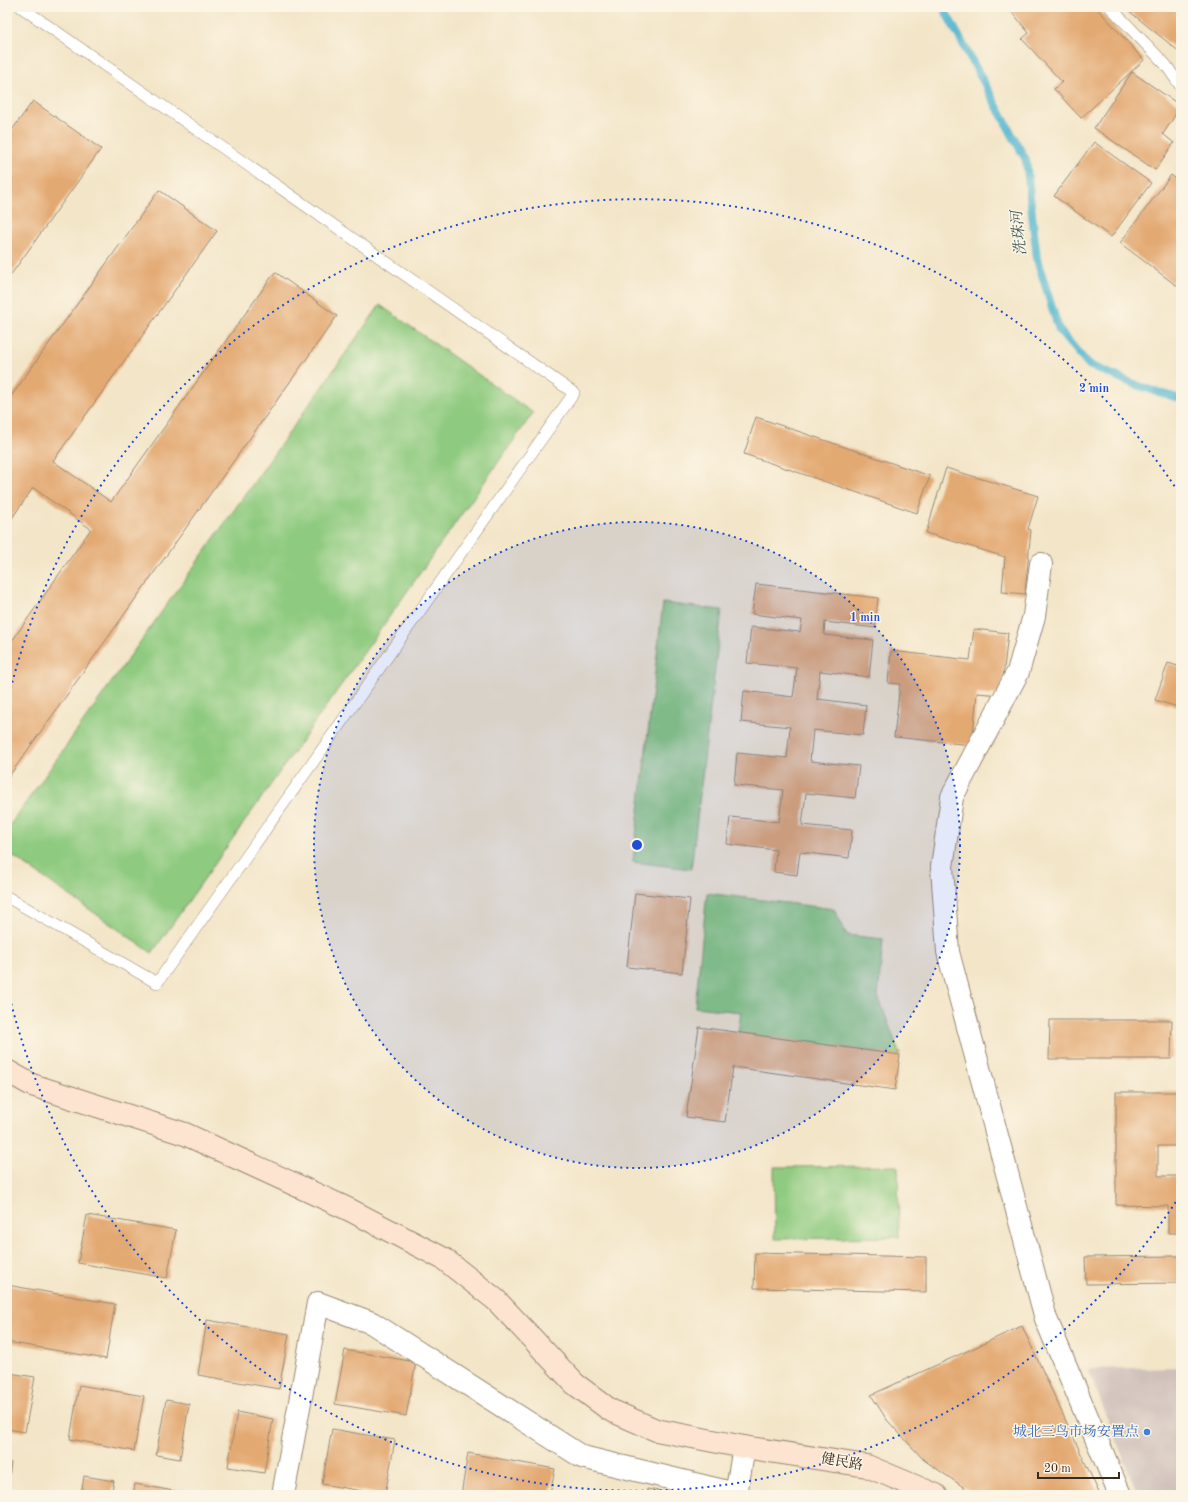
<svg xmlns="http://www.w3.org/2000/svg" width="1188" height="1502" viewBox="0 0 1188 1502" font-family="'Old Standard TT','Noto Serif SC',serif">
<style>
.industrial{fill:#cfc0ba}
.green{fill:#8eca7f;stroke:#647a4e}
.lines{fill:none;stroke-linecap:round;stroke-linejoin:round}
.stream{stroke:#51b5cf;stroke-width:8}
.building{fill:#e3a972}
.lane-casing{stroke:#978873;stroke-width:12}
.street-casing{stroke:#978873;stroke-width:24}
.secondary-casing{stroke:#978873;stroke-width:24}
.lane{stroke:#fff;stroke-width:11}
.street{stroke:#fff;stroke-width:22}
.secondary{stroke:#fde4d1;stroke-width:22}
.ring{fill:none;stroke:#1d4ed8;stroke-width:2;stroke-dasharray:2 4}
.shop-dot{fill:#3f7fe0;stroke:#fcf5e5;stroke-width:1.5}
.labels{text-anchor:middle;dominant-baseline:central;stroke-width:3;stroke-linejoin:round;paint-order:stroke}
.shop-label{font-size:14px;fill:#366cbe;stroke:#fcf5e5;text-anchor:end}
.street-label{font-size:14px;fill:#3b2a1e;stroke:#fcf5e5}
.water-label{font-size:15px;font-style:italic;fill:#435b5c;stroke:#fcf5e5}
.centre{fill:#1d4ed8;stroke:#fcf5e5;stroke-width:2}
.ring-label{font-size:12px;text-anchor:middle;font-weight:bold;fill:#1d4ed8;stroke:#fcf5e5;stroke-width:3;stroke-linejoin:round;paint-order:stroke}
</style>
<rect width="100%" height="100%" fill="#fcf5e5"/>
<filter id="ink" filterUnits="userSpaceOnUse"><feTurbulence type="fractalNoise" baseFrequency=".025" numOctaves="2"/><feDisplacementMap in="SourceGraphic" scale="8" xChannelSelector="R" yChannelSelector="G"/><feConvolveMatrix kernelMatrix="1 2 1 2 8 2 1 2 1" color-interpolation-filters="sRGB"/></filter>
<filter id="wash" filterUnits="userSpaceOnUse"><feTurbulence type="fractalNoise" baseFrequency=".012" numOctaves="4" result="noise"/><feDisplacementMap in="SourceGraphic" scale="16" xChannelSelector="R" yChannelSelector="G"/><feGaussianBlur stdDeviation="0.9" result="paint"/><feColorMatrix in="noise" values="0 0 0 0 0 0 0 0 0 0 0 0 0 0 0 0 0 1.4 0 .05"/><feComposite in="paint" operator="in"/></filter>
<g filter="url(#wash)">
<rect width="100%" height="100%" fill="#f3e5c8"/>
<path class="industrial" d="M1181,1367V1495H1138L1088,1369Z"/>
<path class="green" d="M380,305L533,413L152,953L7,852V829Z
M663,603L722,610L691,869L633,862Z
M707,893L834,909L847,935L883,939L878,996L900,1055L738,1033L741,1012L695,1007Z
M898,1166L899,1237L775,1239L774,1167Z"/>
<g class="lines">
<path class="stream" d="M943,7L1026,160L1037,259L1059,330L1089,365L1139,386L1181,399"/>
</g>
<g id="blocks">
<path class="building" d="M1008,7H1096L1144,60L1081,118L1054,89L1062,82L1022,39L1029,33Z
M1124,7H1181V53Z
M1132,72L1181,106L1163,134L1174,143L1155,170L1094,128Z
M33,101L101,149L7,280V137Z
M1094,142L1151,183L1111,237L1054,196Z
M1171,175L1181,182V289L1120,243Z
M159,190L217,231L53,461L111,502L275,272L337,316L7,779V648L91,529L33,488L7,525V402Z
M756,417L930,476L917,513L744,454Z
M946,468L1038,496L1028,529L1031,530L1025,594L1002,592L1005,557L926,533Z
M756,584L878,598L875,628L825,622L824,635L873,640L869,677L820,671L817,699L866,705L863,735L813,730L810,761L859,766L855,798L806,793L802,825L852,830L849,858L800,852L797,875L774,872L776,850L727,844L730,817L779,822L783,790L734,785L737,753L787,758L790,727L741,722L744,691L793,697L797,668L747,663L751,627L800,632L802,620L752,614Z
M974,629L1008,633L1001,695L977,693L972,745L894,737L900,684L888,683L891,651L970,660Z
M1168,663L1181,667V708L1155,700Z
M635,893L690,899L682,973L627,967Z
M1050,1020H1172L1171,1059H1049Z
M699,1027L900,1055L895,1090L733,1067L725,1122L686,1117Z
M1116,1092H1181V1146H1158V1176H1181V1233H1168V1206L1116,1205Z
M87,1215L176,1230L167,1278L78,1263Z
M755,1253L926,1257V1292L754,1288Z
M1181,1256V1283L1086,1284L1085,1257Z
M7,1285L115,1304L106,1359L7,1342Z
M207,1320L289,1334L279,1389L198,1375Z
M1022,1326L1089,1471L1100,1495H975L924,1460L887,1420L871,1395Z
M345,1350L416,1362L406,1416L335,1404Z
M9,1373L35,1377L25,1432L7,1429V1386Z
M79,1385L144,1396L134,1451L70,1439Z
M166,1400L189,1404L180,1459L156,1455Z
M237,1412L273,1419L264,1473L228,1467Z
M332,1429L395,1440L385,1495L322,1484Z
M468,1453L555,1469L550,1495H461Z
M7,1462L11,1463L8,1483H7Z
M84,1476L114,1481L111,1495H81Z
M135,1484L191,1494V1495H133Z
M647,1489L676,1494V1495H646Z"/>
</g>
</g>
<g filter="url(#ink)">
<use href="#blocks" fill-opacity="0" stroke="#978873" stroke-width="1"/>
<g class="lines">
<g class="lane-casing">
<path id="lane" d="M1110,7L1166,65L1181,87
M7,897L157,983L574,393L21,7"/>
</g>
<g class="street-casing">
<path id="street" d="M1041,564L1034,616L1018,672L952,797L942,867L948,952L1046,1319L1120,1495
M283,1495L318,1303L372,1323L582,1457L736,1494
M736,1495L744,1447"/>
</g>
<g class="secondary-casing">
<path id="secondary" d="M7,1071L32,1085L185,1134L350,1210L444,1259L496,1300L575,1384L610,1410L656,1430L744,1447L867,1466L936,1495"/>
</g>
<use href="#lane" class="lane"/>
<use href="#street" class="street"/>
<use href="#secondary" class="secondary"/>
</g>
</g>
<circle cx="637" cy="845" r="323" fill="#1d4ed8" fill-opacity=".12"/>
<g class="ring">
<circle cx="637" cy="845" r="323"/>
<path d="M1179 1197A646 646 0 0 1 8 990M8 700A646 646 0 0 1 1179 493"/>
</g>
<circle class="shop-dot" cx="1147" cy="1432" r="4"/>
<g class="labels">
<g class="shop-label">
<text x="1139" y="1432">城北三鸟市场安置点</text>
</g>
<g class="street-label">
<text transform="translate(842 1462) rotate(10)">健民路</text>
</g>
<g class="water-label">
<text transform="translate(1020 233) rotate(-96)">洗珠河</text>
</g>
</g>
<circle cx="637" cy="845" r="6" class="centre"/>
<g class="ring-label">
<text x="1094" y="392">2 min</text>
<text x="865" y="621">1 min</text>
</g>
<rect width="1188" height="1502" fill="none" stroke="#fcf5e5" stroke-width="24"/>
<path d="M1038 1472v6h81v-6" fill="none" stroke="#3b2a1e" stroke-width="2"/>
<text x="1044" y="1472" font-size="12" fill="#3b2a1e" stroke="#fcf5e5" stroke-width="3" paint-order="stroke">20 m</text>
</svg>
